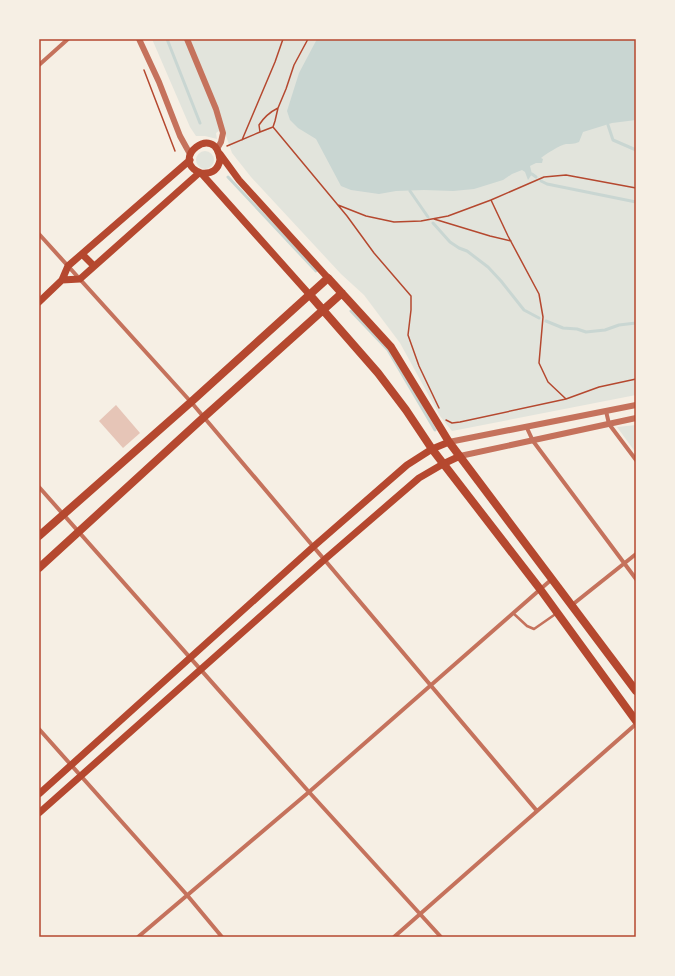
<svg xmlns="http://www.w3.org/2000/svg" width="675" height="976" viewBox="0 0 675 976" font-family="'Varela Round',sans-serif">
<style>
.green{fill:#e2e4dc}
.water{fill:#c9d6d2}
.lines{fill:none;stroke-linecap:round;stroke-linejoin:round}
.stream{stroke:#c9d6d2;stroke-width:3}
.building{fill:#e6c5b7}
.path{stroke:#b5482f;stroke-width:1.5}
.service{stroke:#c5725c;stroke-width:2.5}
.minor{stroke:#c5725c;stroke-width:4}
.tertiary{stroke:#c5725c;stroke-width:6}
.secondary{stroke:#b5482f;stroke-width:7}
.primary{stroke:#b5482f;stroke-width:8}
.neatline{fill:none;stroke:#b5482f;stroke-width:1.5}
</style>
<rect width="100%" height="100%" fill="#f6efe4"/>
<path class="green" d="M152,39H636V395L452,431L440,416L400,343L364,295L341,274L251,177L232,153L225,133L220,130L216,133L217,139L205,136H196L190,127Z
M196 160a9 9 0 1 1 18 0a9 9 0 1 1-18 0Z
M636,425V453L617,427Z"/>
<path class="water" d="M317,39H636V120L612,123L583,132L579,142C574,144 571,144 566,144C560,145 546,154 541,158L543,159L542,163H536L530,166L532,174L528,180L525,172L522,170L512,174L503,180L474,189L453,191L424,190L396,191L379,194L351,190L341,186L316,139L298,128L290,120L287,111L299,73Z"/>
<g class="lines">
<path class="stream" d="M167,39L200,123
M608,125L613,140L636,150
M532,174L536,177
M228,177L316,271
M541,181L547,184L636,202
M410,191L428,217
M433,223L450,242L459,248L467,251L488,267L501,281L524,310L539,318
M351,311L388,350L435,430
M546,321L563,328L577,329L586,332L605,330L619,325L636,323"/>
</g>
<path class="building" d="M116,405L140,433L123,448L99,421Z"/>
<g class="lines">
<path class="path" d="M144,70L175,151
M278,108C270,112 264,117 259,125L260,132L273,127L275,121L278,108L286,89L294,65L308,39
M273,127L347,216L374,253L411,296V310L408,335L419,366L439,408
M242,140L275,62L283,39
M227,146L260,132
M491,200L508,236L539,294L543,317L539,363L548,382L566,399
M338,205L366,216L394,222L421,221L448,216L491,200L544,177L566,175L636,188
M434,219L490,236L511,241
M446,420L452,423L460,422L566,399L599,387L636,379"/>
<path class="service" d="M513,613L527,626L534,629L557,613"/>
<path class="minor" d="M39,65L68,39
M39,234L191,402L537,811
M606,411L609,424L636,460
M526,426L533,441L636,579
M39,487L309,792L441,937
M572,605L636,554
M39,729L187,895L222,937
M138,937L309,792L552,579
M394,937L636,724"/>
<path class="tertiary" d="M139,39L159,82L180,136L190,154
M187,39L216,109L223,133L221,142L217,149
M449,442L636,405
M460,456L636,418"/>
<path class="secondary" d="M220,154L239,180L328,278
M201,173C212,174 218,170 220,160C216,121 167,160 201,173L309,294
M82,254L94,266
M62,280L80,279L199,173
M39,302L62,280L68,266L190,160
M39,794L313,547L407,465L432,449L449,442
M39,813L324,560L419,478L443,464L460,456"/>
<path class="primary" d="M309,294L378,373L406,410L432,449L540,589L636,721
M39,536L191,402L328,278L391,347L449,442L636,691
M39,568L204,417L342,293"/>
</g>
<rect width="675" height="976" fill="none" stroke="#f6efe4" stroke-width="80"/>
<rect x="40" y="40" width="595" height="896" class="neatline"/>
</svg>
